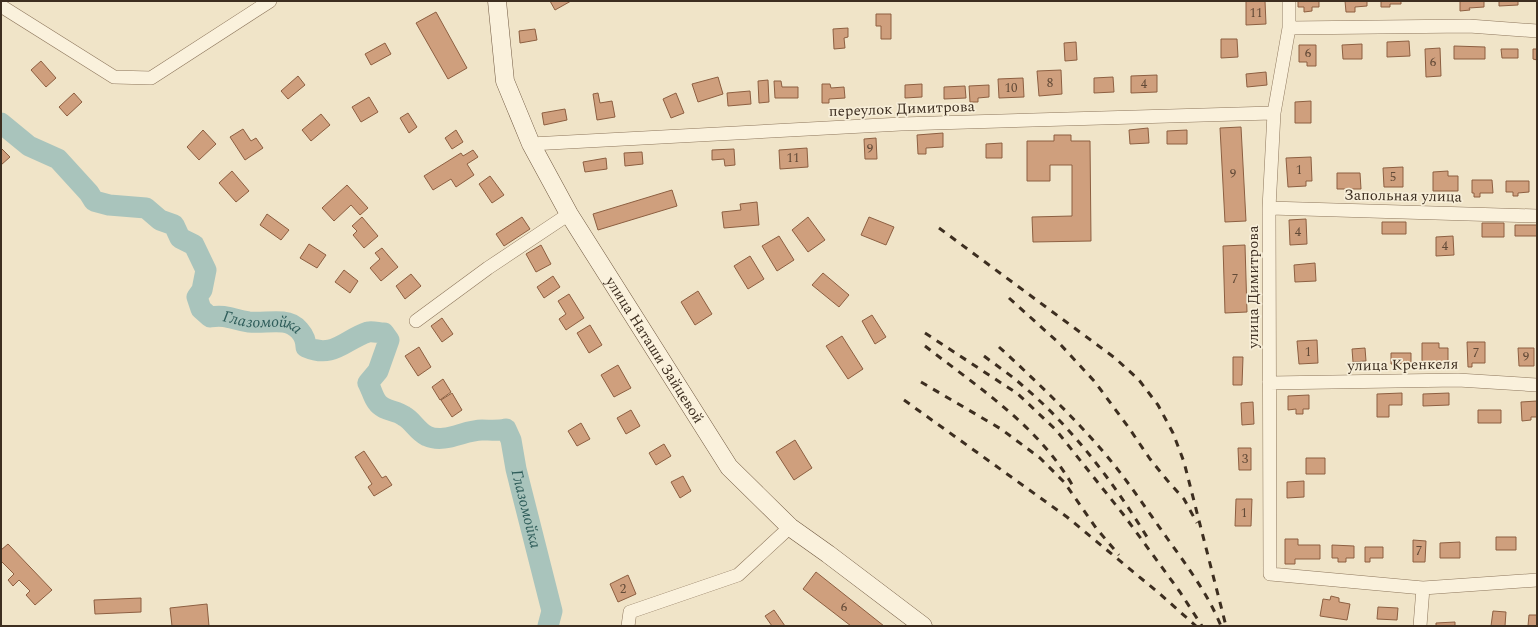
<svg xmlns="http://www.w3.org/2000/svg" width="1538" height="627" viewBox="0 0 1538 627" font-family="Spectral,serif">
<style>
.lines{fill:none;stroke-linecap:round;stroke-linejoin:round}
.river{stroke:#a9c4bc;stroke-width:21}
.building{fill:#cf9f7d;stroke:#8d5f41}
.street-casing{stroke:#8d765c;stroke-width:14}
.secondary-casing{stroke:#6f573f;stroke-width:19}
.street{stroke:#faf1dc;stroke-width:13}
.secondary{stroke:#faf1dc;stroke-width:18}
.rail{stroke:#3d2e20;stroke-width:3;stroke-dasharray:7 7;stroke-linecap:butt}
.labels{text-anchor:middle;dominant-baseline:central;stroke-width:3.5;stroke-linejoin:round;paint-order:stroke}
.number-label{font-size:13px;fill:#624a37}
.street-label{font-size:15px;fill:#3d2e20;stroke:#f7eed8}
.water-label{font-size:16px;font-style:italic;fill:#2f5d5a;stroke:#f7eed8}
</style>
<rect width="100%" height="100%" fill="#f0e4c8"/>
<g class="lines">
<path class="river" id="s1" d="M1,123L29,146L58,159L89,193L94,201L109,205L146,208L160,220L174,225L180,238L194,245L206,270L202,290L197,297L201,309L210,317C227,314 233,320 249,322C260,323 272,321 283,322C296,323 306,335 306,347C334,359 344,340 368,332C373,331 379,333 384,333L389,340L378,371L368,383C371,388 373,397 377,402C383,411 396,410 404,416C413,421 417,431 427,436C445,444 464,430 482,430C490,430 498,431 506,429L511,440L516,469L552,611L548,626"/>
</g>
<path class="building" d="M550,1H571L555,10Z
M1246,1H1265L1266,24L1246,25Z
M1298,1H1319V7H1312V11L1304,12V7H1298Z
M1345,1H1367V6L1355,7V12H1346Z
M1381,1H1401V4H1390V7H1381Z
M1460,1H1484V7L1469,8L1470,10L1460,11Z
M1499,1H1518V5L1499,6Z
M436,12L467,68L448,79L416,23Z
M876,14H891V39H881V26H876Z
M848,28V37L844,38L845,48L834,49L833,29Z
M535,29L537,40L520,43L519,31Z
M1221,39H1237L1238,57L1221,58Z
M1409,41L1410,56L1387,57V42Z
M1076,42L1077,60L1065,61L1064,43Z
M385,43L391,54L371,65L365,54Z
M1362,44V59H1343L1342,45Z
M1299,45H1316V66H1307V62H1299Z
M1454,46L1485,47V59H1454Z
M1440,48L1441,76L1426,77L1425,49Z
M1501,49H1518V58H1502Z
M1533,49H1537V60L1533,59Z
M41,61L56,78L46,87L31,70Z
M1061,70L1062,94L1039,96L1037,71Z
M1266,72L1267,85L1247,87L1246,74Z
M1157,75V92L1131,93V76Z
M298,76L305,85L288,99L281,91Z
M718,77L723,94L698,102L692,84Z
M1113,77L1114,92L1094,93V78Z
M1023,78L1024,97L999,98L998,79Z
M768,80L769,102L759,103L758,81Z
M774,81H781L782,87H798V98H775Z
M822,84H830L831,88L844,87L845,98L829,99V103H822Z
M922,84V97L905,98V85Z
M989,85V97L978,98V102H970L969,86Z
M965,86L966,98L944,99V87Z
M750,91L751,104L728,106L727,93Z
M74,93L82,102L67,116L59,107Z
M598,93L600,103L612,101L615,117L597,120L593,94Z
M676,93L684,113L671,118L663,99Z
M369,97L378,112L361,122L352,107Z
M1311,101V123H1295V102Z
M565,109L567,120L544,125L542,113Z
M408,113L417,127L409,133L400,118Z
M321,114L330,125L311,141L302,130Z
M1241,127L1246,221L1225,222L1220,128Z
M1148,128L1149,143L1130,144L1129,130Z
M243,129L251,141L256,138L263,148L245,160L230,137Z
M203,130L216,144L199,160L187,147Z
M456,130L463,142L452,149L445,138Z
M1187,130V144H1167V131Z
M943,133V147L926,148V154H918L917,135Z
M1054,135H1071V141H1090L1091,241L1033,242L1032,217L1072,216V165H1050V181H1027V141H1054Z
M876,138L877,159H865L864,139Z
M1002,143V158H986V144Z
M1,148L10,157L1,165Z
M807,148L808,167L780,169L779,150Z
M734,149L735,165L725,166L724,159L712,160V150Z
M473,150L478,157L467,164L474,175L456,187L451,179L433,190L424,176L461,153L463,156Z
M642,152L643,164L625,166L624,153Z
M1311,157L1312,181H1306V186L1288,187L1286,158Z
M606,158L607,169L585,172L583,162Z
M1403,167V187H1384L1383,168Z
M232,171L249,191L236,202L219,183Z
M1448,171V176H1458V191H1433V172Z
M1337,173H1360L1361,189H1337Z
M490,176L504,195L492,203L479,184Z
M1472,180H1492L1493,193H1480V197H1474V193H1472Z
M1506,181H1529V192L1518,193V196H1513V192H1506Z
M347,185L368,208L360,215L351,205L334,221L322,208Z
M672,190L677,206L598,230L593,214Z
M757,202L759,225L724,228L722,212L741,210L740,204Z
M267,214L289,230L281,240L260,225Z
M362,217L378,236L364,248L353,235L357,231L352,226Z
M522,217L530,229L504,246L496,234Z
M808,217L825,240L808,252L792,230Z
M869,217L894,227L886,245L861,235Z
M1306,219L1307,244L1290,245L1289,220Z
M1382,222H1406V234H1382Z
M1482,223H1504V237H1482Z
M1515,225H1537V236H1515Z
M779,236L794,260L777,271L762,246Z
M1453,236L1454,255L1436,256V237Z
M309,244L326,255L317,268L300,258Z
M541,245L551,264L536,272L526,254Z
M1245,245L1247,312L1225,313L1223,246Z
M382,248L398,267L381,281L370,268L380,259L375,253Z
M750,256L764,279L748,289L734,266Z
M1315,263L1316,281L1295,282L1294,265Z
M344,270L358,281L350,293L335,282Z
M823,273L849,295L839,307L812,285Z
M411,274L421,286L405,299L396,286Z
M553,276L560,287L544,298L537,287Z
M698,291L712,314L695,325L681,302Z
M569,294L584,318L566,330L559,319L566,314L558,301Z
M872,315L886,337L875,344L862,321Z
M442,318L453,334L442,342L431,326Z
M590,325L602,345L589,353L577,333Z
M842,336L863,369L848,379L826,346Z
M1317,340L1318,363L1299,364L1297,341Z
M1467,342H1485V363H1472V367H1468Z
M1422,343H1439V348H1448V364H1430L1429,367H1422Z
M419,347L431,367L418,376L405,356Z
M1365,348L1366,361L1353,362L1352,349Z
M1518,348H1534V366H1519Z
M1391,353H1411V363L1391,364Z
M1233,357H1243L1242,385H1233Z
M618,365L631,388L614,397L601,375Z
M443,379L451,392L440,400L432,387Z
M452,393L462,410L452,417L441,400Z
M1402,393V405H1389V417H1377V394Z
M1449,393V405L1423,406V394Z
M1309,395V409H1303V414H1296V409L1288,410V396Z
M1537,401V417H1531V420L1522,421L1521,402Z
M1253,402L1254,424L1242,425L1241,403Z
M631,410L640,426L626,434L617,418Z
M1478,410H1501V423H1478Z
M581,423L590,439L577,446L568,431Z
M795,440L812,468L794,480L776,452Z
M664,444L671,456L656,465L649,453Z
M1238,448H1251V470H1239Z
M364,451L382,478L386,476L392,485L374,496L368,487L372,484L355,457Z
M1306,458H1325V474H1306Z
M683,476L691,491L680,498L671,482Z
M1304,481V497L1287,498V482Z
M1236,499H1252L1251,526H1235Z
M1496,537H1516V550H1496Z
M1285,539H1298V545H1320V559H1295V564H1285Z
M1413,540L1426,541L1425,562H1413Z
M1460,542V558H1440V543Z
M8,544L52,590L35,605L26,595L30,591L19,580L13,586L8,580L14,574L1,561V550Z
M1332,545L1354,546V558H1346V562H1338V558H1332Z
M1365,547H1383V558H1370V562H1365Z
M816,572L884,626H851L803,589Z
M628,575L636,594L618,602L610,584Z
M1331,596L1339,598V602L1350,604L1347,620L1320,616L1323,599L1330,600Z
M141,598V612L95,614L94,600Z
M207,604L209,626H172L170,608Z
M1378,607L1398,608L1397,620L1377,619Z
M774,610L785,626H772L765,616Z
M1493,611L1506,612L1505,626H1491Z
M1529,615H1537V626H1528Z
M1455,622V626H1436V623Z"/>
<g class="lines">
<g class="street-casing">
<path id="street" d="M1289,1V28L1274,113L1269,208L1270,574L1423,588L1537,580
M1,6L114,77L151,78L270,1
M1289,28L1469,26L1537,31
M531,144L901,124L1274,113
M1269,208L1537,216
M416,321L488,268L569,214
M1269,383L1458,380L1537,385
M628,626L630,612L738,575L790,527
M1420,626L1423,588"/>
</g>
<g class="secondary-casing">
<g id="secondary">
<path id="s2" d="M497,1L505,81L531,144L569,214L729,467L790,527L828,554L923,626"/>
</g>
</g>
<use href="#street" class="street"/>
<use href="#secondary" class="secondary"/>
<path class="rail" d="M939,228L1115,358L1139,380L1158,405L1173,433L1184,462L1226,626
M1009,298L1060,344L1095,382L1129,428L1150,459L1167,480L1184,499L1197,523
M925,333L1018,394L1056,430L1123,514L1180,592L1202,626
M925,346C979,388 1040,427 1074,488
M999,347C1036,381 1073,416 1106,455C1128,481 1147,510 1167,538C1187,566 1208,594 1221,626
M984,356C997,366 1011,375 1023,386C1072,427 1114,483 1147,537
M921,382L1001,429L1040,458L1064,482L1096,528L1119,555
M904,400L1067,517L1160,594L1196,626"/>
</g>
<g class="labels">
<g class="number-label">
<text x="1256" y="13">11</text>
<text x="1308" y="53">6</text>
<text x="1433" y="62">6</text>
<text x="1050" y="83">8</text>
<text x="1144" y="84">4</text>
<text x="1011" y="88">10</text>
<text x="870" y="149">9</text>
<text x="793" y="158">11</text>
<text x="1299" y="170">1</text>
<text x="1233" y="174">9</text>
<text x="1393" y="177">5</text>
<text x="1298" y="232">4</text>
<text x="1445" y="246">4</text>
<text x="1235" y="279">7</text>
<text x="1308" y="352">1</text>
<text x="1476" y="353">7</text>
<text x="1526" y="357">9</text>
<text x="1245" y="459">3</text>
<text x="1244" y="513">1</text>
<text x="1419" y="551">7</text>
<text x="623" y="589">2</text>
<text x="844" y="607">6</text>
</g>
<g class="street-label">
<text transform="translate(902 109) rotate(-2)">переулок Димитрова</text>
<text transform="translate(1403 196) rotate(1)">Запольная улица</text>
<text transform="translate(1253 287) rotate(-90)">улица Димитрова</text>
<text stroke="none"><textPath href="#s2" startOffset="389">улица Наташи Зайцевой</textPath></text>
<text transform="translate(1403 365) rotate(-1)">улица Кренкеля</text>
</g>
<g class="water-label">
<text stroke="none"><textPath href="#s1" startOffset="374">Глазомойка</textPath></text>
<text stroke="none"><textPath href="#s1" startOffset="817">Глазомойка</textPath></text>
</g>
</g>
<rect width="1538" height="627" fill="none" stroke="#3d2e20" stroke-width="4"/>
</svg>
